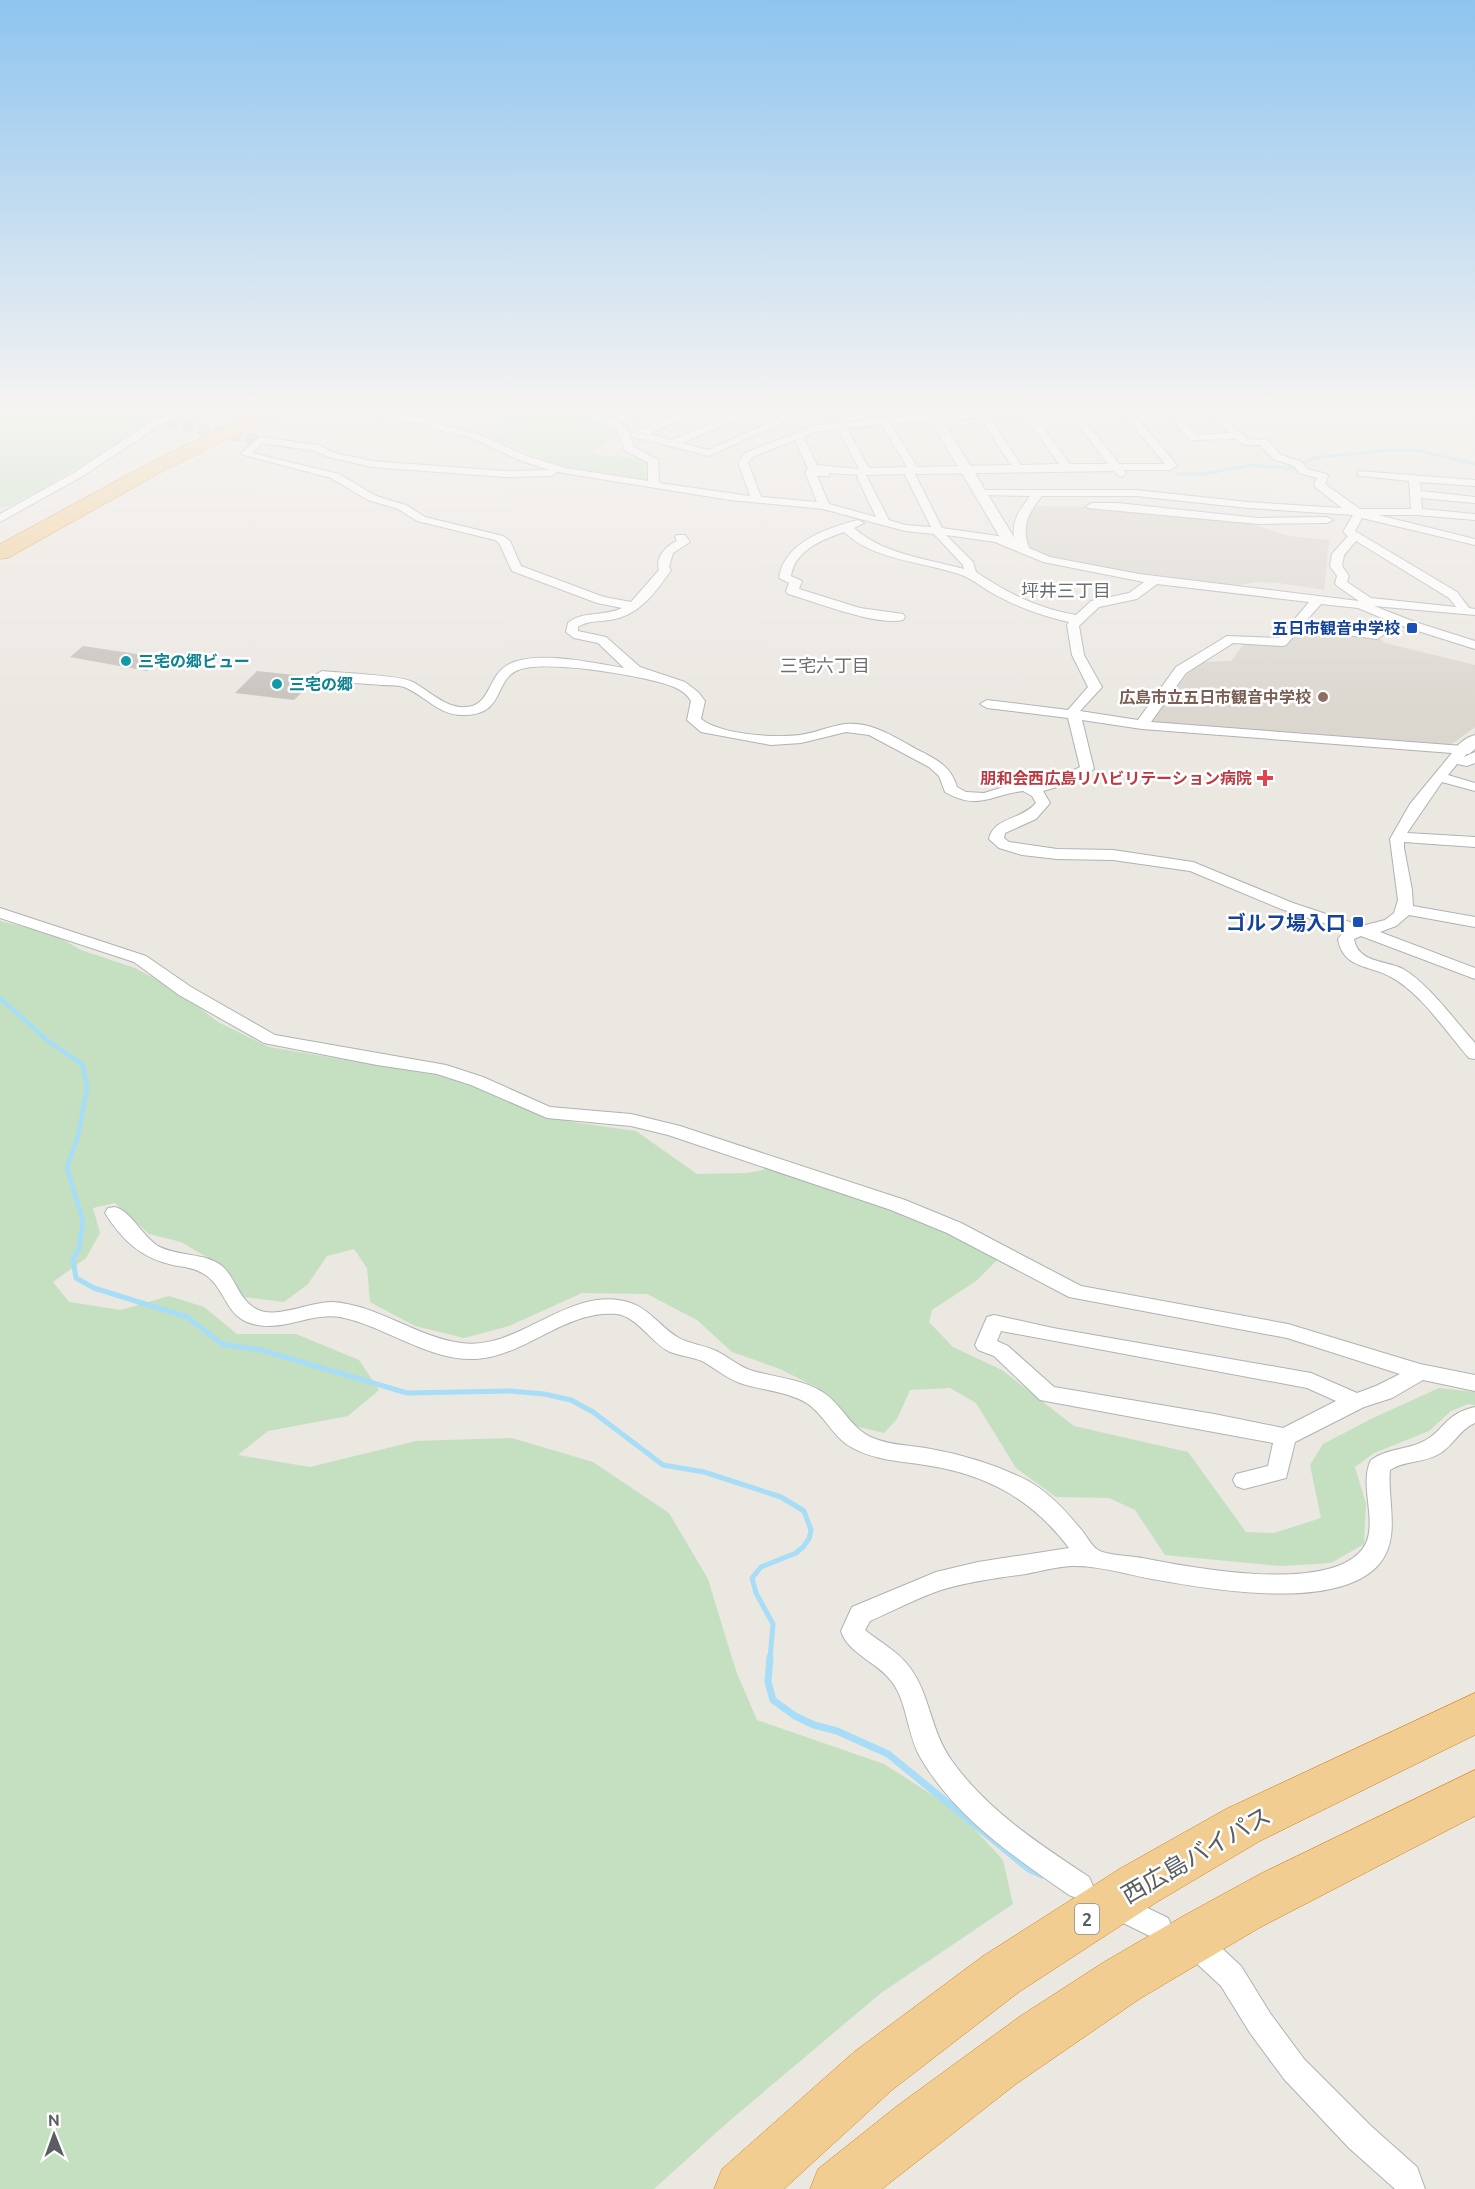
<svg xmlns="http://www.w3.org/2000/svg" width="1475" height="2189" viewBox="0 0 1475 2189" font-family="Ubuntu,'Noto Sans JP',sans-serif">
<style>
.education{fill:#dbd7cf}
.green{fill:#c4e0c0}
.lines{fill:none;stroke-linecap:round;stroke-linejoin:round}
.stream-far3{stroke:#a7ddf6;stroke-width:3}
.stream-far2{stroke:#a7ddf6;stroke-width:4.5}
.stream-far1{stroke:#a7ddf6;stroke-width:5}
.stream{stroke:#a7ddf6;stroke-width:7}
.building{fill:#c6c2be}
.minor-tunnel{stroke:#c7c5c1;stroke-width:11;stroke-dasharray:11 5;stroke-linecap:butt}
.minor-casing{stroke:#afb2b5;stroke-width:2}
.tertiary-casing{stroke:#afb2b5;stroke-width:2}
.motorway-casing{stroke:#d58117;stroke-width:1}
.minor{fill:#fff;fill-rule:evenodd}
.tertiary{fill:#fff;fill-rule:evenodd}
.motorway{fill:#f1cd92;fill-rule:evenodd}
.transit-dot{fill:#1a4fb4;stroke:#fff;stroke-width:2}
.culture-dot{fill:#0f9aa8;stroke:#fff;stroke-width:2}
.education-dot{fill:#8d6e63;stroke:#fff;stroke-width:2}
.health-dot{fill:#e0444e;stroke:#fff;stroke-width:2}
.labels{text-anchor:middle;dominant-baseline:central;stroke-width:5;stroke-linejoin:round;paint-order:stroke}
.far-transit-label{font-size:16px;font-weight:bold;fill:#164399;stroke:#fff;text-anchor:end}
.far-culture-label{font-size:16px;font-weight:bold;fill:#0d838f;stroke:#fff;text-anchor:start}
.far-education-label{font-size:16px;font-weight:bold;fill:#785e54;stroke:#fff;text-anchor:end}
.far-health-label{font-size:16px;font-weight:bold;fill:#be3a42;stroke:#fff;text-anchor:end}
.far-neighbourhood-label{font-size:18px;fill:#6b6f72;stroke:#fff}
.shield{fill:#fff;stroke:#8c8e90;stroke-width:1.5}
.shield-label{font-size:18px;font-weight:bold;fill:#5a5e60}
.transit-label{font-size:20px;font-weight:bold;fill:#164399;stroke:#fff;text-anchor:end}
.near-street-label{font-size:24px;fill:#5a5e60;stroke:#fff}
</style>
<rect width="100%" height="100%" fill="#ebe7e1"/>
<path class="education" d="M1033,506L1114,507L1245,522L1290,536L1329,540L1324,590L1279,583L1256,582L1226,587L1146,576L1054,560L1027,547L1022,519Z
M1302,627L1352,632L1380,638L1385,643L1475,665V727L1449,746L1155,723L1153,720L1188,673L1204,662L1231,661L1244,644L1285,645Z"/>
<path class="green" d="M0,412H122L123,414L145,420L150,424L46,487L10,506L0,507Z
M538,412H562L618,431L615,437L592,451L599,455L648,459V481L568,469L477,431Z
M0,921L53,934L81,950L135,968L178,991L218,1022L269,1047L453,1078L502,1099L572,1122L636,1131L697,1174L747,1173L773,1168L943,1229L999,1258L976,1281L932,1310L929,1322L953,1347L1002,1370L1074,1426L1188,1452L1246,1532L1274,1533L1321,1518L1310,1465L1323,1444L1373,1418L1439,1388L1475,1392V1405L1468,1404L1451,1411L1429,1431L1374,1453L1355,1467L1366,1504L1364,1544L1331,1563L1281,1566L1165,1555L1135,1510L1109,1498L1056,1497L1016,1468L976,1403L950,1388L910,1390L897,1419L884,1433L855,1426L816,1387L780,1369L732,1352L697,1320L647,1294L582,1293L509,1326L464,1338L415,1326L370,1302L367,1268L354,1249L327,1256L308,1284L284,1302L243,1297L222,1266L181,1242L149,1234L115,1203L93,1208L100,1233L86,1258L53,1282L69,1302L121,1310L169,1296L204,1307L237,1334H296L359,1360L379,1390L348,1416L268,1431L238,1455L310,1467L416,1441L512,1438L593,1462L669,1513L708,1579L736,1671L757,1720L884,1764L959,1812L1003,1860L1013,1904L881,1993L728,2122L654,2189H0Z"/>
<g class="lines">
<path class="stream-far3" d="M1178,474H1204L1251,465L1295,469L1313,458L1389,450H1415L1475,464"/>
<path class="stream-far2" d="M0,998L47,1040L83,1065L87,1088L78,1136L67,1168L83,1221L81,1235"/>
<path class="stream-far1" d="M81,1233L79,1249L73,1259L76,1278L94,1288L187,1317L222,1344L261,1350L407,1393L510,1391L544,1394L571,1400L593,1412L663,1465L704,1472L781,1497L804,1511L811,1530L809,1539L803,1547L796,1553L761,1567L752,1578L756,1593L773,1624L770,1658"/>
<path class="stream" d="M770,1657L768,1682L773,1700L795,1716L814,1725L837,1731L888,1754L1029,1869L1042,1875"/>
</g>
<path class="building" d="M83,646L163,658L147,671L70,657Z
M257,671L313,677L315,679L294,700L235,693Z"/>
<g class="lines">
<path class="minor-tunnel" d="M167,423L260,440"/>
<g class="minor-casing">
<path id="minor" d="M175,412H188L160,425L83,476L0,522V514L75,472L152,421Z
M365,412L426,417L441,425L476,433L527,456L566,468L648,481V462L625,451L617,429L571,412H584L608,419L628,412H641L640,414L618,423L626,427L634,447L658,460L659,483L750,496L738,462L745,453L813,426L927,414L926,412H936L939,416L934,419L891,424L917,467L1011,465L976,412H986L1021,465L1059,464L1022,412H1032L1070,464H1108L1068,412H1078L1119,464H1165L1122,412H1132L1177,465L1170,470H1124L1126,474L1121,477L1113,471L915,474L942,528L998,536L1015,542C1010,522 1019,511 1030,496L979,495L974,492L975,490H1136L1248,502L1342,508L1315,487L1314,485L1317,478L1299,473L1294,466L1273,459L1260,445H1244L1235,439L1190,440L1166,412H1176L1197,435L1229,433L1210,412H1220L1247,439L1267,440L1281,455L1302,462L1307,469L1327,474L1328,476L1325,484L1360,509H1411L1409,481L1362,476L1358,475V471L1475,480V486L1420,482L1421,491L1475,497V503L1421,498L1422,509L1475,514V520L1417,515H1378L1475,539V545L1362,518L1355,531L1457,592L1469,608L1475,609V615L1374,606L1415,622L1475,641V649L1399,625L1377,639L1300,629L1286,645L1282,646L1233,643L1186,673L1151,722L1463,746L1470,750L1464,757L1475,752V763L1467,766L1457,764L1448,775L1475,783V791L1442,782L1407,833L1475,837V847L1404,842V848L1412,890L1413,906L1475,917V927L1409,915L1396,926L1380,932L1475,968V979L1361,936L1354,939C1358,963 1385,960 1403,969C1429,984 1455,1021 1475,1043V1059L1469,1058C1447,1033 1420,992 1391,977C1370,965 1343,969 1338,939L1345,930L1281,909L1190,871L1113,860L1057,859L1022,855L999,848L989,839C994,817 1020,821 1036,803L1032,796L1023,791C990,795 978,811 945,792L939,776L929,767L869,735L846,732L801,743L771,745L701,732L687,720L691,701C687,694 681,690 674,687C648,676 540,658 516,671C494,682 504,715 464,715C439,716 426,696 404,687C397,685 388,685 381,685C360,683 338,683 317,678L315,675L322,671C340,673 400,675 413,682C429,691 447,709 466,707C490,706 488,677 506,666C532,649 593,663 624,668L598,643L574,638L566,632L568,623C583,610 605,617 622,608L597,603L512,571L499,543L495,540L417,521L398,509L368,500L331,478L240,454L260,437L318,445L335,453L372,461L504,471L549,470L519,460L469,437L434,429L424,423L392,421ZM882,425L907,467L869,468L847,428ZM838,429L859,469L817,465L803,437L815,432ZM795,440L808,469L805,472L817,502L761,497L748,462L753,457ZM262,443L315,451L328,457L372,467L504,477L552,476L557,472L730,500L823,509L905,531L934,534L963,565L964,569C928,559 882,554 854,528L864,523L858,520C827,528 784,542 779,578L789,583L786,591L788,594C817,602 875,626 903,620L905,617L903,614L860,608L799,589L802,581L791,576C795,550 822,540 844,532C876,562 925,561 964,576C974,580 983,588 992,593C1017,607 1042,616 1069,622L1067,625L1072,655L1088,687L1068,710L987,700L980,704L987,708L1068,718L1080,767L1061,777L1031,785L1014,784L984,793L966,792L957,787C951,766 936,759 918,750C896,738 872,721 845,724C830,726 815,733 800,735C774,738 722,735 701,719L705,701L698,692L685,682L640,667L606,637L578,631V627C588,620 599,622 610,620C639,616 656,592 671,570L669,567L673,553L690,542L685,535H677L675,537L677,541C666,546 655,557 659,570L631,602L604,597L521,566L510,541L503,536L425,517L406,505L376,496L339,474L252,453ZM829,473L858,475L857,477L876,517L829,504L817,476H829ZM906,474L905,475L931,527L905,525L889,520L866,475ZM1042,496H1136L1248,508L1353,515L1343,532L1348,536L1332,554L1330,566L1337,576L1335,583L1337,586L1359,601L1139,574L1050,557L1029,548C1021,526 1028,514 1042,496ZM946,535L995,542L1043,562L1144,582L1129,593L1091,601L1076,615C1037,608 1009,594 976,572L973,562ZM1356,541L1449,598L1456,607L1371,598L1347,582L1349,576L1342,566L1344,555ZM1157,584L1309,602L1279,638L1227,636L1176,667L1138,720L1080,711L1102,687L1084,655L1079,626L1099,607L1137,599ZM1321,604L1358,608L1389,621L1375,631L1305,622ZM1082,720L1142,729L1452,753L1410,804L1390,839L1398,900L1394,913L1385,920L1362,926L1293,903L1193,862L1113,850L1057,849L1009,842L1004,838L1005,833L1036,819L1050,803L1043,791L1071,783L1094,769Z
M684,412H696L649,434L672,440L738,412H750L749,414L682,443L708,450L793,412H805L709,456L630,436L634,432Z
M1092,503H1117L1258,518L1327,517L1333,520L1327,523L1258,524L1088,508L1086,506Z
M0,908L146,956L191,987L275,1035L446,1065L483,1077L550,1107L631,1114L680,1126L905,1200L961,1223L1081,1286L1288,1324L1420,1364L1475,1375V1391L1423,1380L1392,1398L1364,1407L1295,1442L1286,1478L1244,1489L1236,1486L1233,1480L1236,1474L1268,1466L1273,1443L1040,1400L994,1356L978,1350L975,1345L987,1317L994,1315L1053,1328L1311,1373L1357,1393L1376,1386L1400,1374L1287,1338L1069,1297L947,1233L891,1210L668,1135L631,1126L547,1118L471,1085L437,1074L377,1065L264,1043L179,995L134,962L0,918ZM1001,1331L1307,1388L1336,1401L1283,1428L1214,1414L1054,1387L1008,1346L997,1341Z
M115,1207C131,1211 142,1236 158,1246C178,1257 204,1252 222,1266C235,1277 238,1297 253,1307C274,1322 309,1301 333,1302C378,1305 416,1337 461,1343C521,1351 570,1283 631,1303C651,1310 661,1328 679,1338C690,1344 703,1345 714,1350C728,1356 739,1367 753,1371C777,1378 803,1379 824,1393C843,1406 851,1429 873,1438C891,1446 912,1445 931,1449C964,1455 1000,1466 1030,1482C1049,1493 1065,1510 1079,1527C1085,1533 1091,1546 1098,1550C1106,1555 1131,1556 1142,1558C1193,1568 1320,1592 1359,1553C1383,1530 1357,1487 1371,1460C1386,1449 1404,1450 1420,1443C1444,1433 1443,1414 1475,1407V1423C1460,1429 1453,1446 1439,1454C1424,1463 1405,1460 1390,1470C1387,1500 1401,1537 1380,1563C1339,1613 1208,1589 1152,1579C1125,1574 1097,1565 1071,1566C1056,1567 1040,1571 1026,1574C997,1578 968,1582 941,1590C917,1598 893,1611 870,1621L865,1630C881,1643 899,1652 911,1669C931,1698 930,1730 952,1761C987,1810 1039,1844 1089,1877L1093,1886L1089,1895L1079,1899L1069,1895C1013,1856 953,1816 919,1755C907,1732 907,1702 892,1682C878,1662 848,1654 841,1631L852,1607L936,1572L978,1562L1069,1548C1032,1499 986,1474 925,1465C900,1461 873,1460 851,1447C833,1437 825,1416 808,1404C788,1391 763,1391 740,1383C726,1378 715,1368 702,1361C692,1357 681,1356 670,1352C651,1343 638,1317 617,1314C566,1309 526,1356 476,1359C427,1361 386,1326 340,1317C308,1312 279,1335 247,1322C225,1313 224,1286 204,1274C195,1268 183,1267 173,1265C141,1258 122,1240 105,1213L108,1208Z
M1127,1898L1168,1918L1172,1927L1168,1936L1158,1940L1117,1920L1113,1911L1117,1902Z
M1204,1938L1214,1941L1241,1966L1270,2013L1304,2059L1371,2126L1417,2167L1425,2189H1395L1349,2148L1284,2079L1250,2033L1221,1986L1194,1961L1190,1951L1194,1941Z"/>
</g>
<g class="tertiary-casing">
<path id="tertiary" d="M934,412H1040L1034,416L942,419L1018,544L1016,547H1006L1004,544L928,416Z
M1475,735V749L1469,754H1457L1454,750C1459,743 1467,737 1475,735Z"/>
</g>
<g class="motorway-casing">
<path id="motorway" d="M256,412H279L276,416L165,470L8,558L0,559V544L151,462Z
M1475,1693V1735L1260,1841L1157,1902L1019,1992L892,2090L784,2189H714L722,2169L854,2052L983,1956L1121,1868L1226,1809Z
M1475,1770V1816L1259,1928L1141,1998L1016,2084L882,2189H810L818,2169L897,2106L1019,2017L1104,1962L1185,1915L1262,1873Z"/>
</g>
<use href="#minor" class="minor"/>
<use href="#tertiary" class="tertiary"/>
<use href="#motorway" class="motorway"/>
</g>
<linearGradient id="sky" x2="0" y2="1"><stop stop-color="#8ec4ee"/><stop offset="0.57" stop-color="#f6f4f2"/><stop offset="1" stop-color="#f6f4f2" stop-opacity="0"/></linearGradient>
<rect width="1475" height="718" fill="url(#sky)"/>
<g class="transit-dot">
<rect x="1406" y="622" width="12" height="12" rx="3"/>
<rect x="1352" y="916" width="12" height="12" rx="3"/>
</g>
<g class="culture-dot">
<circle cx="126" cy="661" r="6"/>
<circle cx="277" cy="684" r="6"/>
</g>
<circle class="education-dot" cx="1323" cy="697" r="6"/>
<path class="health-dot" d="M1262 769h6v6h6v6h-6v6h-6v-6h-6v-6h6z"/>
<g class="labels">
<g class="far-transit-label">
<text x="1400" y="628">五日市観音中学校</text>
</g>
<g class="far-culture-label">
<text x="138" y="661">三宅の郷ビュー</text>
<text x="289" y="684">三宅の郷</text>
</g>
<g class="far-education-label">
<text x="1311" y="697">広島市立五日市観音中学校</text>
</g>
<g class="far-health-label">
<text x="1252" y="778">朋和会西広島リハビリテーション病院</text>
</g>
<g class="far-neighbourhood-label">
<text x="1066" y="590">坪井三丁目</text>
<text x="825" y="665">三宅六丁目</text>
</g>
<rect class="shield" x="1075" y="1904" width="24" height="30" rx="4.5"/>
<g class="shield-label">
<text x="1087" y="1919">2</text>
</g>
<g class="transit-label">
<text x="1346" y="922">ゴルフ場入口</text>
</g>
<g class="near-street-label">
<text transform="translate(1196 1855) rotate(-30)">西広島バイパス</text>
</g>
</g>
<g transform="translate(54 2135) rotate(359)" stroke="#ffffff" stroke-width="4.5" paint-order="stroke">
<path d="M0-4.5L10 22L0 15L-10 22Z" fill="#5a5e60"/>
<text y="-9" font-size="16" font-weight="bold" text-anchor="middle" fill="#5a5e60">N</text>
</g>
</svg>
